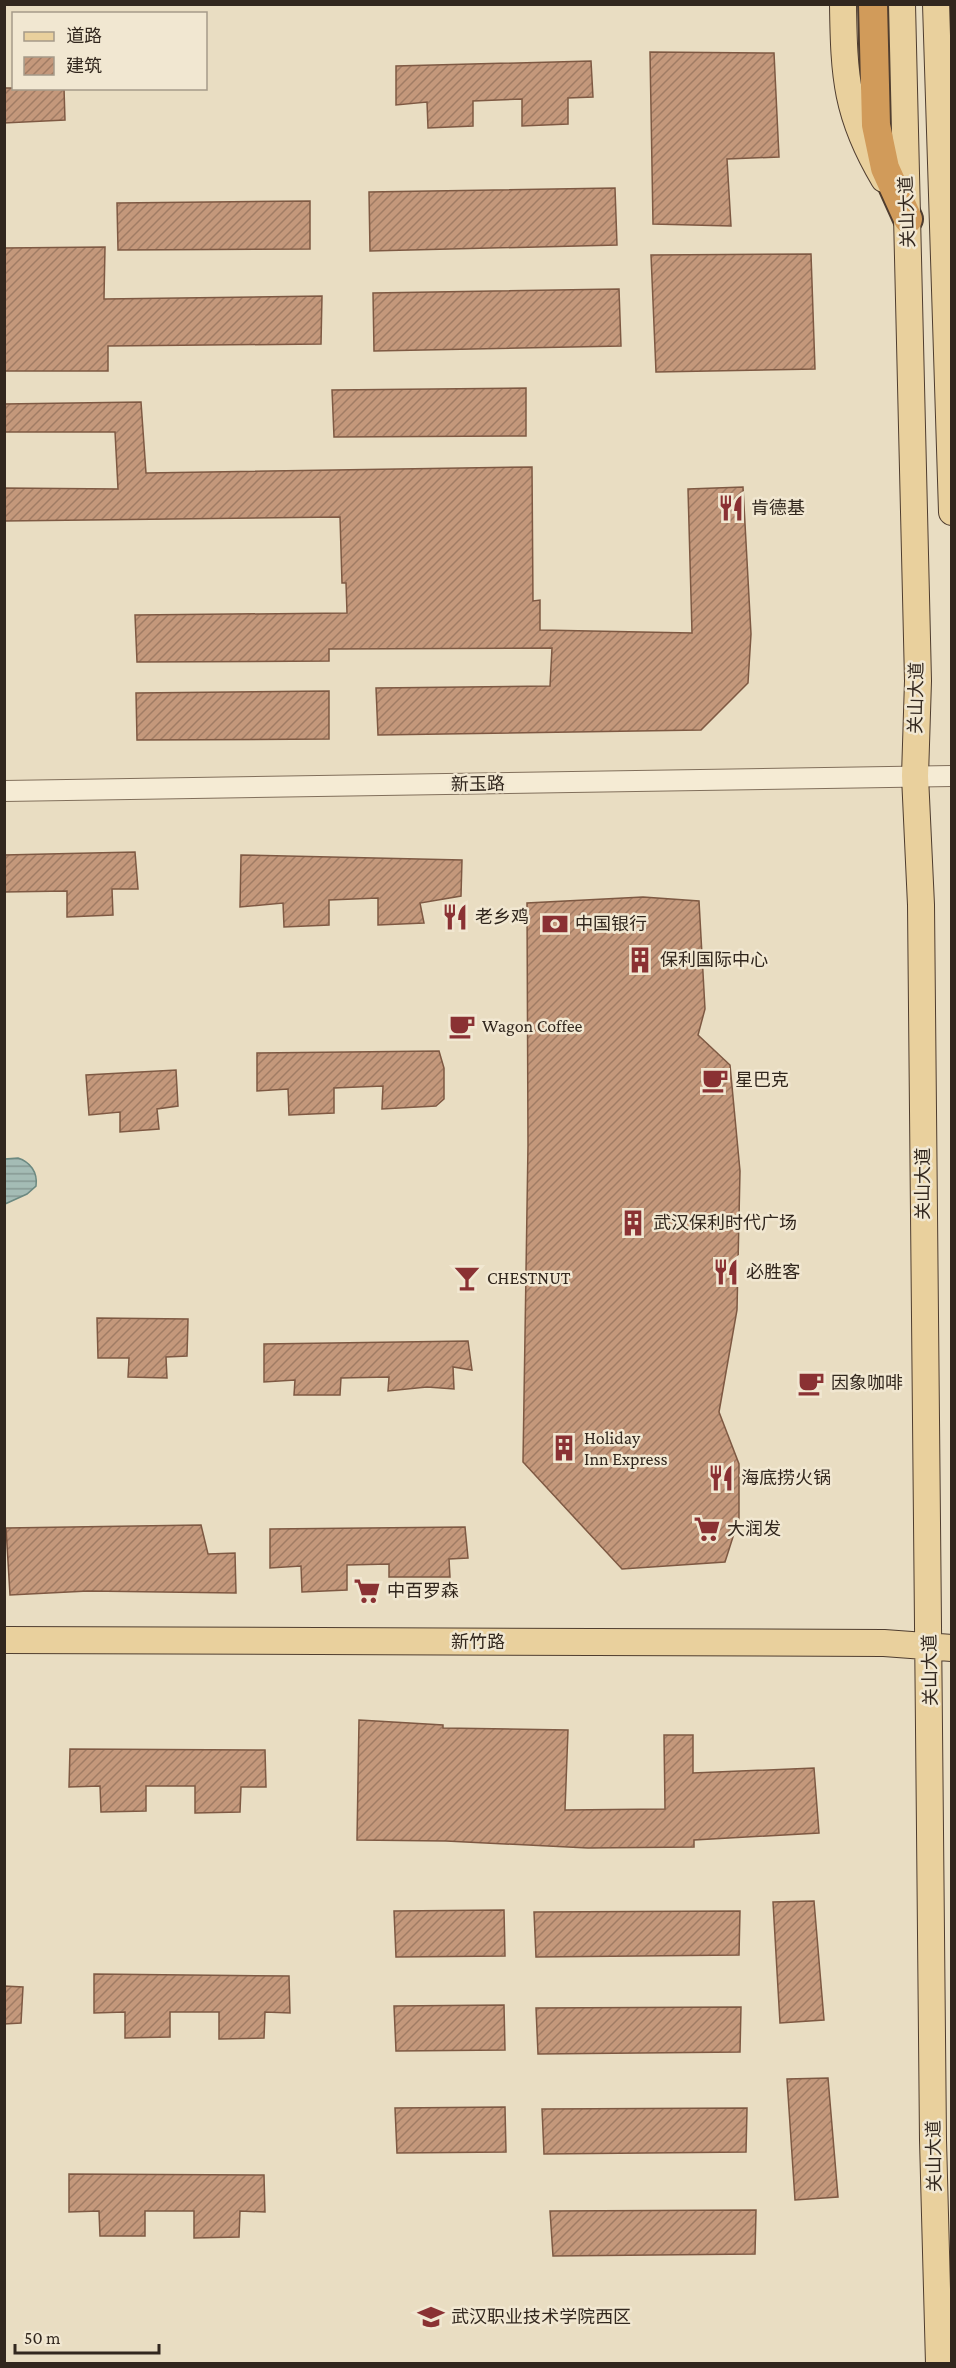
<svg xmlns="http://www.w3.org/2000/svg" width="956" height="2368" viewBox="0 0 956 2368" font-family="'Crimson Pro','Noto Sans SC',serif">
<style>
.water{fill:url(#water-rules);stroke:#6c8981;stroke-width:1.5}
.building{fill:url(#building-hatch);stroke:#7e5943;stroke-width:1.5}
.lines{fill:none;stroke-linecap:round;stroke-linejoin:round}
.minor-casing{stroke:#816f5b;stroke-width:22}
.major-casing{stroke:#4f3d2f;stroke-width:28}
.highway-casing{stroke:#4f3d2f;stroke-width:32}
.minor{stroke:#f5ebd4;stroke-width:20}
.major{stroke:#e9d09d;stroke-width:26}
.highway{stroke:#d19b5a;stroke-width:28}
.labels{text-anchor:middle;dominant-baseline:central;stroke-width:5;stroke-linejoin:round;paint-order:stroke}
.street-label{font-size:18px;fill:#32271e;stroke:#f1e7d1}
.poi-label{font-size:18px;fill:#32271e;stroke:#f1e7d1;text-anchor:start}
</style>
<defs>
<pattern id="water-rules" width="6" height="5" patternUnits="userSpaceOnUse" patternTransform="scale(1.5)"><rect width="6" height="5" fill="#a4bcb5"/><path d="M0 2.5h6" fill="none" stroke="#869993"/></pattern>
<pattern id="building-hatch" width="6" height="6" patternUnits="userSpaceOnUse" patternTransform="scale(1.5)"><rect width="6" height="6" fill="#c4987b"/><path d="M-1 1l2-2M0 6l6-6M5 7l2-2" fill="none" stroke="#a07c64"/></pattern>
</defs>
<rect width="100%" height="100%" fill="#e9ddc2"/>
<path class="water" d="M18,1158C30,1162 38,1172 36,1186L27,1194L5,1204V1159Z"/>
<path class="building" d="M650,52L774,53L779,157L727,159L731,226L653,224Z
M591,61L593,97L568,98V124L522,126V99L473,101V126L428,128L427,102L396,105V66Z
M4,88H64L65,120L4,123Z
M615,188L617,245L370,251L369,192Z
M310,201V249L118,250L117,203Z
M105,247L104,299L322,296L321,344L108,346V371H4V248Z
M811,254L815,369L656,372L651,255Z
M619,289L621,346L374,351L373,293Z
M526,388V436L334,437L332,390Z
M141,402L146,473L532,467L533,601L540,600V630L692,633L688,489L743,487L751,634L748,683L701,730L378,735L376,688L550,686L552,648L329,649V661L137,662L135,615L347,613L346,583H342L340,517L4,521V488L118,489L115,432H4V404Z
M329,691V739L137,740L136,693Z
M135,852L138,889H112L113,915L67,917V891L4,892V855Z
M241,855L462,860L461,896L420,903L424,923L378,925V898L329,900V925L284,927L283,903L240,907Z
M643,897L699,901L705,1009L698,1035L730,1065L740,1171L737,1310L719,1412L739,1464V1518L725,1562L622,1569L523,1462L528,1145L527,903Z
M439,1051L444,1068V1099L436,1106L382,1109L383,1086L334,1088V1113L289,1115L288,1089L257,1091V1053Z
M176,1070L178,1106L157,1109L159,1129L120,1132V1112L89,1115L86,1075Z
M97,1318L188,1319L187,1356L166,1357L167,1378L128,1377L129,1358H98Z
M468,1341L472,1370L453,1367L454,1389L427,1387L388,1391L389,1377L341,1378L340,1395H294L295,1380L264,1382V1344Z
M201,1525L208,1554L235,1553L236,1593L88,1591L10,1595L6,1528Z
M465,1527L468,1558L449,1559L450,1577H389V1564L347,1565V1590L302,1592L301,1566L270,1568V1529Z
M359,1720L443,1725V1728L568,1730L565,1810L665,1809L664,1735H693V1773L814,1768L819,1833L694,1840V1847L588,1848L446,1841L357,1840Z
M70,1749L265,1750L266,1787H241L240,1812L195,1813V1786H146V1811L101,1812L100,1786L69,1787Z
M814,1901L824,2020L780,2023L773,1902Z
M504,1910L505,1956L396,1957L394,1911Z
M740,1911L739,1955L536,1957L534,1912Z
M94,1974L289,1976L290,2013L265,2012L264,2038L219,2039V2012H170V2037L125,2038V2012L94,2013Z
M4,1986L23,1987L21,2023L4,2024Z
M504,2005L505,2050L396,2051L394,2006Z
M741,2007L740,2052L538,2054L536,2008Z
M828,2078L838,2197L795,2200L787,2079Z
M505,2107L506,2152L397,2153L395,2108Z
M747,2108L746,2152L544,2154L542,2109Z
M69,2174L264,2175L265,2212L240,2211L239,2237L194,2238V2211H145V2236H100L99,2211L69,2212Z
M756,2210L755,2254L553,2256L550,2211Z"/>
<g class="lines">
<g class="minor-casing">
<path id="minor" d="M4,791L952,776"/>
</g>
<g class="major-casing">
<path id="major" d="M843,4C844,77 846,115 884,179
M902,4L918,681L915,776L921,905L933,2140L939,2364
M936,4L952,512
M4,1640L884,1643L952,1648"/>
</g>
<g class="highway-casing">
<path id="highway" d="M873,4L876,125L885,168L908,219"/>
</g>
<use href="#minor" class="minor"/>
<use href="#major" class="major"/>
<use href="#highway" class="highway"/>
</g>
<defs>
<g id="restaurant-bare" transform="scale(2.07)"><path d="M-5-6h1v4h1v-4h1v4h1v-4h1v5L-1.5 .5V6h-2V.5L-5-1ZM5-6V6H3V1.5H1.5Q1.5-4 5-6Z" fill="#8a3133" stroke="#f1e7d1" stroke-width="2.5" paint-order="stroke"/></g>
<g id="bank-bare" transform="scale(2.07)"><path d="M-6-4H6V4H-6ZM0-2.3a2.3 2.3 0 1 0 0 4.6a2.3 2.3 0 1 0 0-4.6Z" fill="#8a3133" stroke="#f1e7d1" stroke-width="2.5" paint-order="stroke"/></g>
<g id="building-bare" transform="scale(2.07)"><path d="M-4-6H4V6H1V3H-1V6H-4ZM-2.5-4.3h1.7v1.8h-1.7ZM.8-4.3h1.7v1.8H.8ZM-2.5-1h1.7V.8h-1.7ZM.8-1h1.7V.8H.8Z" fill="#8a3133" stroke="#f1e7d1" stroke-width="2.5" paint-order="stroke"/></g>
<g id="cafe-bare" transform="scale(2.07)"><path d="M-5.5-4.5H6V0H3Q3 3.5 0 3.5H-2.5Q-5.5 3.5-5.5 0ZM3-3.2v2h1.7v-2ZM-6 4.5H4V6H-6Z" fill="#8a3133" stroke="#f1e7d1" stroke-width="2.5" paint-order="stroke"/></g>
<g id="bar-bare" transform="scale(2.07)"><path d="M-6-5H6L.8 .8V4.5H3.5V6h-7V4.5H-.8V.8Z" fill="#8a3133" stroke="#f1e7d1" stroke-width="2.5" paint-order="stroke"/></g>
<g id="supermarket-bare" transform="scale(2.07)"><path d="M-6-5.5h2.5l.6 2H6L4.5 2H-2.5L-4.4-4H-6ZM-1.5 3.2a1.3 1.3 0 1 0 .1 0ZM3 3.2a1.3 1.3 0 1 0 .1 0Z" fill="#8a3133" stroke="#f1e7d1" stroke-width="2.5" paint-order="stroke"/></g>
<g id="university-bare" transform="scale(2.07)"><path d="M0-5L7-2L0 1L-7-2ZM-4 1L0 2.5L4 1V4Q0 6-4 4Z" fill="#8a3133" stroke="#f1e7d1" stroke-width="2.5" paint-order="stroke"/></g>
</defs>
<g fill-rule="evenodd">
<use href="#restaurant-bare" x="731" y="508"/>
<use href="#restaurant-bare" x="455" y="917"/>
<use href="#bank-bare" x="555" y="924"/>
<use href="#building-bare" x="640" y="960"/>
<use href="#cafe-bare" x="462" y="1026"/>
<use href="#cafe-bare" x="715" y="1080"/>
<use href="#building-bare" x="633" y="1223"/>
<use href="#restaurant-bare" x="726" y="1272"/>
<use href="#bar-bare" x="467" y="1278"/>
<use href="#cafe-bare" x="811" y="1383"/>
<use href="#building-bare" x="564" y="1448"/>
<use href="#restaurant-bare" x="721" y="1478"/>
<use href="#supermarket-bare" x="707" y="1529"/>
<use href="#supermarket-bare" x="367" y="1591"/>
<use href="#university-bare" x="431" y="2317"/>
</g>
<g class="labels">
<g class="street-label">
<text transform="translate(907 212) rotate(-92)">关山大道</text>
<text transform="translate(916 698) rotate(-89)">关山大道</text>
<text transform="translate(478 784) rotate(-1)">新玉路</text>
<text transform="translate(923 1184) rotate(-90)">关山大道</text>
<text x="478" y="1642">新竹路</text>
<text transform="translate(930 1670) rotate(-91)">关山大道</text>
<text transform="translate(934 2156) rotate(-91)">关山大道</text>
</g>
<g class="poi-label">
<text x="751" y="508">肯德基</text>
<text x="475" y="917">老乡鸡</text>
<text x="575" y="924">中国银行</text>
<text x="660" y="960">保利国际中心</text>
<text x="482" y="1026">Wagon Coffee</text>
<text x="735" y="1080">星巴克</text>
<text x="653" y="1223">武汉保利时代广场</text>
<text x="746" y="1272">必胜客</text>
<text x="487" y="1278">CHESTNUT</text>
<text x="831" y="1383">因象咖啡</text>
<text x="584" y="1438">Holiday<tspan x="584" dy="21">Inn Express</tspan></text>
<text x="741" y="1478">海底捞火锅</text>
<text x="727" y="1529">大润发</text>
<text x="387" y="1591">中百罗森</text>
<text x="451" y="2317">武汉职业技术学院西区</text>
</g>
</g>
<rect width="956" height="2368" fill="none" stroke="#32271e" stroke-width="12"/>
<rect x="12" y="12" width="195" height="78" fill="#f1e7d1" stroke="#a59a89" stroke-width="1.5"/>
<rect x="24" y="32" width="30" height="9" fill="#e9d09d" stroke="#a59a89" stroke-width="1.5"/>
<text x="66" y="42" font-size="18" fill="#32271e">道路</text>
<rect x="24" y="57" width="30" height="18" fill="url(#building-hatch)" stroke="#a59a89" stroke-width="1.5"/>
<text x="66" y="72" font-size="18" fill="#32271e">建筑</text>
<path d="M15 2344v9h144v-9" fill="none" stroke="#32271e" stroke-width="3"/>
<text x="24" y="2344" font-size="18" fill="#32271e" stroke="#f1e7d1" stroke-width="4.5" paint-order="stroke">50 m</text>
</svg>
